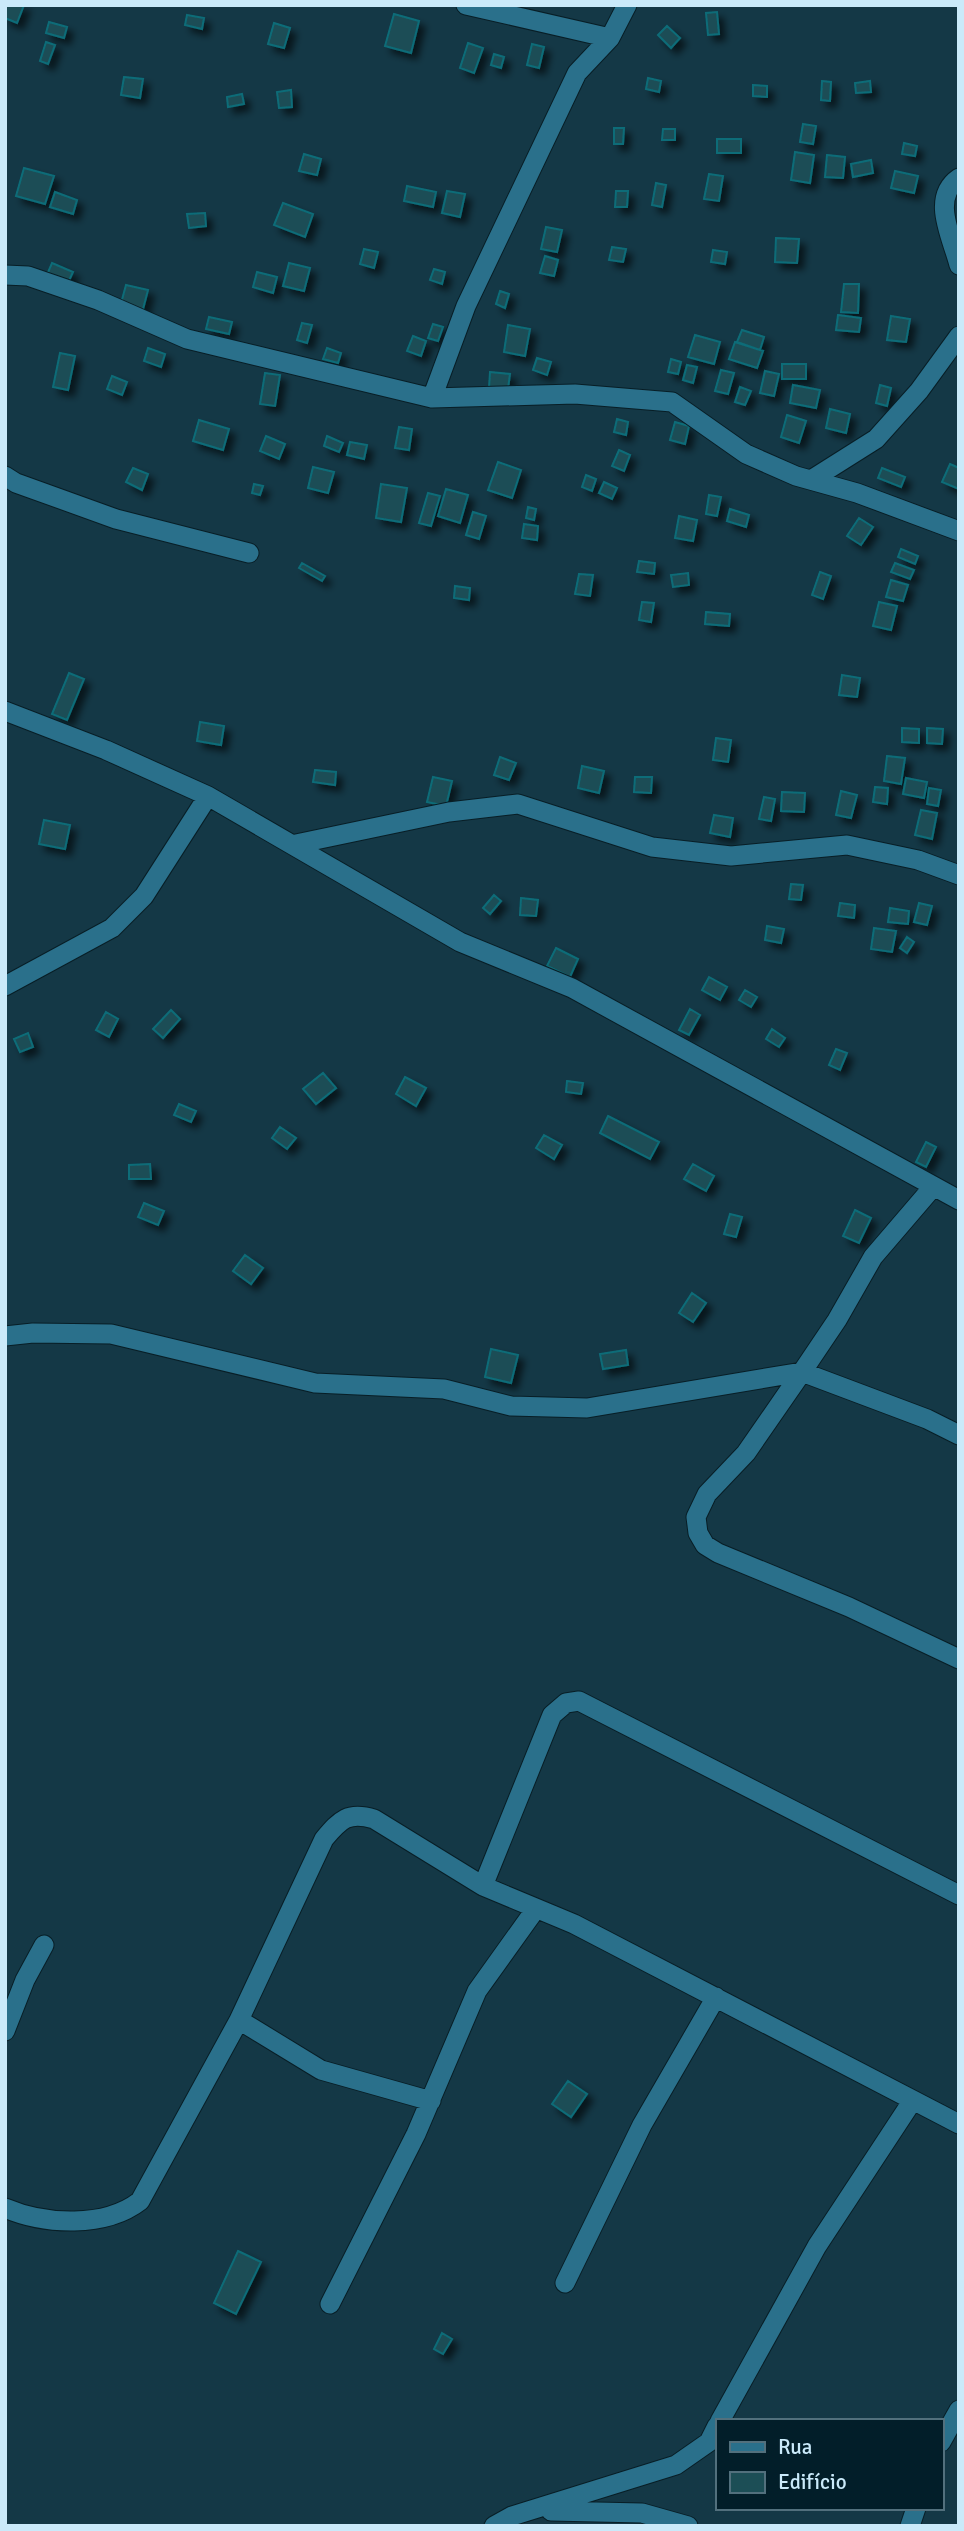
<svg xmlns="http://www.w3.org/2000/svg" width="964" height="2531" viewBox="0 0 964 2531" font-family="Signika,sans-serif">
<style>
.building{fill:#1c4e56;stroke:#0d6c78;stroke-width:2;filter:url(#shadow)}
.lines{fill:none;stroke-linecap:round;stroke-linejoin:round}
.minor-casing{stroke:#081e26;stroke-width:21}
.minor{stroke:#2a708b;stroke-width:19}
</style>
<defs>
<filter id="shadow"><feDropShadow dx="6" dy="6" stdDeviation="3.5" flood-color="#0009"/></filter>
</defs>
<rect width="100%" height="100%" fill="#143846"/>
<path class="building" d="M5,5H24L17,23L5,18Z
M717,12L719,34L708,35L706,13Z
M394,14L419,21L411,53L385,46Z
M187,15L204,18L202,29L185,25Z
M49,22L67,27L64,38L46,33Z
M274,23L290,28L284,48L268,44Z
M667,26L680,38L671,48L658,35Z
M46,42L55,45L48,64L40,61Z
M468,43L483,48L474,73L460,68Z
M532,44L544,47L539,68L527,65Z
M494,54L504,57L501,68L491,65Z
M124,77L143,79L140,98L121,95Z
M648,78L661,81L659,92L646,89Z
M822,81L831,82L830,101L821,100Z
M870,81L871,92L856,93L855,83Z
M753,85L767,86V97L753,96Z
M291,90L292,107L279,108L277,92Z
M242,94L244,104L228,107L227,97Z
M803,124L816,126L813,144L800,142Z
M614,128H624L623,144H614Z
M663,129H675V140H662Z
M717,139H741V153H717Z
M904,143L917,146L915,156L902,154Z
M795,152L814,155L810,183L791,180Z
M304,154L321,159L317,175L299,171Z
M827,155L845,157L843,178L825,177Z
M871,160L873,173L853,177L851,164Z
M24,168L54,176L45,204L16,196Z
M895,171L918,176L914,193L891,188Z
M709,174L723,176L719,201L704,199Z
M656,183L666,185L662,207L652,205Z
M407,186L436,192L433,207L404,201Z
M447,191L465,194L460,217L442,213Z
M616,191H628L627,207H615Z
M55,192L77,200L73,214L50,207Z
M283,203L313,214L305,237L274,225Z
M205,213L206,226L189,228L187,214Z
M546,227L562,230L557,252L541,249Z
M776,238L799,239L797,263L775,262Z
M612,247L626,249L623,262L609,260Z
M364,249L378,252L374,268L360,264Z
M713,250L727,252L725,264L711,262Z
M545,256L558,260L554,276L540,273Z
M52,263L73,272L67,285L46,277Z
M289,263L310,268L304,291L283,286Z
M434,269L445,272L442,284L430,280Z
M257,272L277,277L273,293L253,287Z
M844,284H859L858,313L841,312Z
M126,285L148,290L142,313L120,307Z
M500,291L509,294L505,308L496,304Z
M838,315L861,318L859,332L836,330Z
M891,316L910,319L906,342L887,340Z
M209,317L232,322L229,334L206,329Z
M302,323L312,325L307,343L297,340Z
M433,324L443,327L438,341L428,338Z
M508,325L530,329L525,356L504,352Z
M742,330L764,337L760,350L737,342Z
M695,335L720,342L714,364L688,357Z
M413,336L426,341L421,356L407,351Z
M735,342L763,351L757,368L729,359Z
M148,348L165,354L161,367L144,361Z
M327,348L341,353L338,363L323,359Z
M60,353L75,356L68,390L53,387Z
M537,358L551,362L547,375L533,370Z
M671,359L681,362L678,374L668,372Z
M782,364H806V379H782Z
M687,365L697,367L693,383L683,380Z
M721,370L734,373L728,394L715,391Z
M765,371L779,374L774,396L760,393Z
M490,372L510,374L508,389L489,388Z
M265,373L280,375L275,406L260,404Z
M112,376L127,382L122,395L107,389Z
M793,385L820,390L816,408L790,403Z
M880,385L891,388L887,406L876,403Z
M740,387L751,391L745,405L735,402Z
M830,409L850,414L846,433L826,428Z
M787,415L806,421L799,443L781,437Z
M617,419L628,422L626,435L614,432Z
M199,420L229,429L223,450L193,441Z
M675,422L689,426L685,444L670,440Z
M399,427L412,429L409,450L395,448Z
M266,436L285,444L279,459L260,451Z
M327,436L343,443L339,452L324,446Z
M350,442L367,445L364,459L347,455Z
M619,450L630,455L624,471L612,466Z
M498,462L521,470L512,498L488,490Z
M950,464L959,468V489L942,482Z
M313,467L334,472L328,493L308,488Z
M133,468L148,474L142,490L126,482Z
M882,468L905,477L901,487L878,478Z
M586,475L596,479L592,491L582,487Z
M604,482L617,488L612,499L599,493Z
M254,484L263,486L260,495L252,493Z
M381,484L407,488L401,522L376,518Z
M446,489L468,495L460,523L438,516Z
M428,493L440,496L431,526L419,523Z
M709,495L721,497L717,516L706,514Z
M528,507L536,509L534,520L526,518Z
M730,509L749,515L746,527L727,521Z
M473,512L486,516L479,539L466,535Z
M679,516L697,520L693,541L675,538Z
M859,518L873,527L861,545L847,536Z
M524,524L538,526L537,540L522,538Z
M901,549L918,556L915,564L898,557Z
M639,561L655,563L654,574L637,572Z
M302,563L325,576L322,581L299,568Z
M895,563L914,570L910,579L891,572Z
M820,572L831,576L823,599L812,595Z
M688,573L689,585L673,587L671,575Z
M579,574L593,575L590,596L575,594Z
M891,580L908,585L903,601L886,597Z
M455,586L470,588L469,600L454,598Z
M642,602L654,603L651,622L639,620Z
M879,602L897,606L891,630L873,626Z
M706,612L730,614L729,626L705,624Z
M69,673L84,679L67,720L52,714Z
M842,675L860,678L857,697L839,695Z
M200,722L224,726L221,745L197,741Z
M902,728L919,729V743L902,742Z
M927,728L943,729L942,744L927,743Z
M716,738L731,740L728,762L713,760Z
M887,756L905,758L901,784L884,781Z
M500,757L516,763L509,780L494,775Z
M582,766L604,771L599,793L578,788Z
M315,770L336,772L335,785L313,782Z
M433,777L452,781L446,806L427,802Z
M635,777H652L651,793L634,792Z
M906,778L927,782L924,798L903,794Z
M875,787L888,788L887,804L873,802Z
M929,788L941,790L938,806L927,804Z
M841,791L857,795L851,818L836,815Z
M782,792L805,793L804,812L781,811Z
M764,797L775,799L771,821L759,819Z
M921,810L937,813L932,839L915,835Z
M714,815L733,818L730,837L710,833Z
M44,820L70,825L65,849L39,844Z
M791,884L803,885L801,900L789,899Z
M494,895L501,901L490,914L483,908Z
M521,898L538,900L536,916L520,915Z
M840,903L855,905L854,918L838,916Z
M919,903L932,906L927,925L914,922Z
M890,908L909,911L908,924L888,922Z
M767,926L784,929L781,943L765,940Z
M874,928L896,931L892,952L871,949Z
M907,937L914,942L907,953L900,948Z
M556,948L578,959L570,977L547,966Z
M709,977L727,987L720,1000L702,990Z
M745,990L757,997L751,1007L739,1000Z
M690,1009L700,1015L689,1035L679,1030Z
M171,1010L180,1019L163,1038L153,1029Z
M106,1012L118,1019L109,1037L96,1030Z
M772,1029L785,1038L779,1047L766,1039Z
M28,1033L33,1047L20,1052L14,1039Z
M836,1049L847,1053L840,1070L829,1065Z
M323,1073L336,1088L316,1104L303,1089Z
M405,1077L426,1088L416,1106L396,1094Z
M567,1081L583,1083L581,1094L566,1092Z
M179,1104L196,1111L191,1122L174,1115Z
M608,1116L659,1142L650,1159L600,1133Z
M280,1127L296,1138L287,1149L272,1138Z
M544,1135L562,1145L554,1159L536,1148Z
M926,1142L936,1147L926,1167L916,1162Z
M150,1164L151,1179H129V1165Z
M693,1164L714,1176L706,1191L684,1179Z
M144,1203L164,1211L158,1225L138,1217Z
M855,1210L871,1218L859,1243L843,1236Z
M730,1214L742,1217L736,1237L724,1234Z
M245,1255L263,1268L251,1284L233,1271Z
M692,1293L706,1303L693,1322L679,1313Z
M491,1349L518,1355L511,1383L485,1377Z
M626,1350L628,1365L603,1369L600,1354Z
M568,2081L587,2094L571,2117L552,2104Z
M238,2251L261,2262L236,2314L214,2303Z
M442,2333L452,2339L443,2354L434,2349Z"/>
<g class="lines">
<g class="minor-casing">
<path id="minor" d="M466,5L610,38
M959,178C930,198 952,237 959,265
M5,275L28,276L98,300L187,339L432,398L575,394L672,402L746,454L796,476L857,493L959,531
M432,398L466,306L577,73L610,38L627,5
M5,476L16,483L116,519L249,553
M811,480L876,439L919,391L959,336
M5,711L106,750L208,796L460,942L572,988L959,1200
M296,844L449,812L518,804L652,847L731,856L847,845L918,860L959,875
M5,986L112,928L144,896L208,796
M5,1336L33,1333L111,1334L315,1383L444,1389L511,1406L587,1408L802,1372L837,1320L873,1257L933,1187
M959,1435L927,1419L802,1372L746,1453L707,1494L696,1517L698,1533L705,1545L718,1553L849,1607L959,1659
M483,1886L552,1715L566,1703L579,1701L959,1895
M239,2020L321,2070L431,2101
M5,2031L25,1980L44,1945
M5,2208C45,2225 105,2228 140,2201L239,2020L324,1839C340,1820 348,1811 374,1819L483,1886L574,1924L959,2124
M565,2283L642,2125L716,1997
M330,2304L416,2134L477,1991L535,1910
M720,2421L817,2246L913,2100
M941,2442L959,2410
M551,2511L642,2513L688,2526
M494,2526L512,2516L676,2465L709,2442L717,2426
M910,2526L916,2508"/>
</g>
<use href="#minor" class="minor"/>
</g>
<rect width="964" height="2531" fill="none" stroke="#caeafa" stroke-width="14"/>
<rect x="716" y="2419" width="228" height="91" fill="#021e29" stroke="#52707d" stroke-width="2"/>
<rect x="730" y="2442" width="35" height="10" fill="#2a708b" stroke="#52707d" stroke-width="2"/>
<text x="778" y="2454" font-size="21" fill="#caeafa">Rua</text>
<rect x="730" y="2472" width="35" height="21" fill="#1c4e56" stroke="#52707d" stroke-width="2"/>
<text x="778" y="2489" font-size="21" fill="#caeafa">Edifício</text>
</svg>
